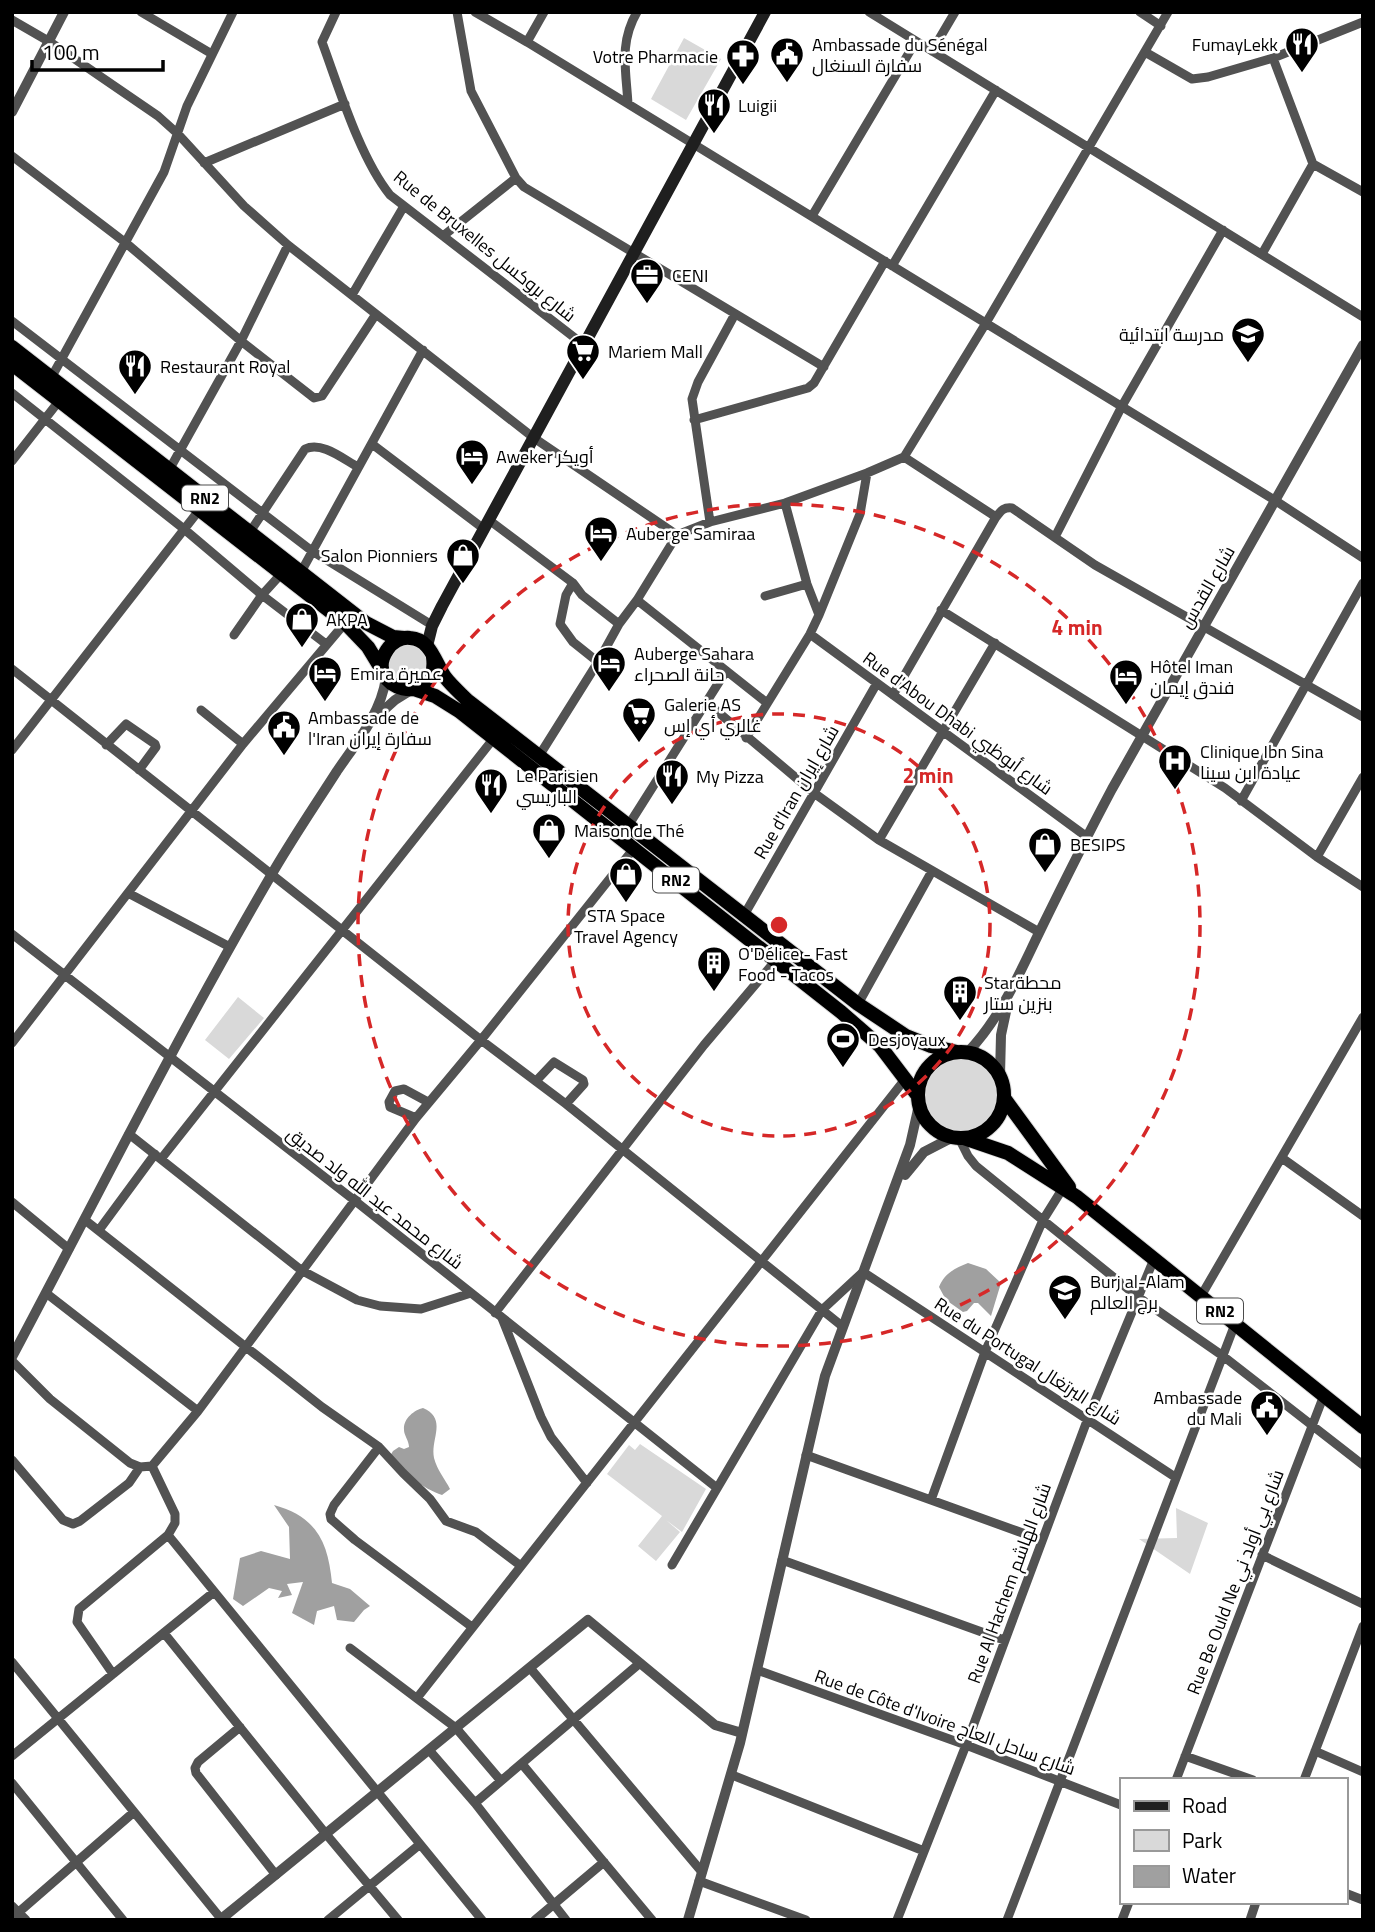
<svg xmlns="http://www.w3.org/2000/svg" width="1375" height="1932" viewBox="0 0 1375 1932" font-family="'Titillium Web',Cairo,sans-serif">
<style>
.green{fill:#d9d9d9}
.water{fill:#a0a0a0}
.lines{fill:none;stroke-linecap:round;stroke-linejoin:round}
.trunk-casing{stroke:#dbdbdb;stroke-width:16}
.minor{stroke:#525252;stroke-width:9}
.tertiary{stroke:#525252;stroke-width:10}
.secondary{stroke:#1f1f1f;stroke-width:12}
.trunk{stroke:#000;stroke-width:14}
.ring{fill:none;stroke:#d62828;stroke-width:3.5;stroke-dasharray:12 9}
.labels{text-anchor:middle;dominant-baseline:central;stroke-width:5;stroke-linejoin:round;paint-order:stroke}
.shield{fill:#fff;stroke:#4c4c4c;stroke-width:2}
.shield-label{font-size:16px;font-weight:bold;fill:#000}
.poi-label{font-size:18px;fill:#000;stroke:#fff;text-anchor:start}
.street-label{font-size:18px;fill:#000;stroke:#fff}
.centre{fill:#d62828;stroke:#fff;stroke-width:3.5}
.ring-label{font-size:21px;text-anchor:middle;font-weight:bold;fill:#d62828;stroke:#fff;stroke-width:5;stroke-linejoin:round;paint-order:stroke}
</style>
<rect width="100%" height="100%" fill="#fff"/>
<path class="green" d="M684,38L721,59L686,120L651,99Z
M411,644L423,650L429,662L423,681L403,686L388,672C389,656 394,645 411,644Z
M238,997L264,1018L229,1059L205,1040Z
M923 1093a40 40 0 1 1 80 0a40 40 0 1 1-80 0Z
M640,1444L706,1489L682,1532L666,1520L680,1532L656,1561L638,1546L662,1516L607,1474L629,1445L635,1450Z
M1176,1508L1208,1523L1190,1574L1139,1539L1177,1538Z"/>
<path class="water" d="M968,1263L986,1269L1001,1283L991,1316L978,1303H974L967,1311L963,1312L946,1300L939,1287C944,1274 955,1268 968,1263Z
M423,1408C448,1419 430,1439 434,1458C437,1470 445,1479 450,1489L442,1495C424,1489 401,1472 390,1456L393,1451L399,1447L404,1449L409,1447C409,1441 404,1435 404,1430C403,1419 414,1410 423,1408Z
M274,1505C317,1517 328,1542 332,1583L350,1589L370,1606L364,1610L354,1622L337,1620L334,1606L317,1611L314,1625L292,1613L303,1582L287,1584L292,1595L278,1598L282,1591L269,1588L243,1606L233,1599L240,1558L261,1551L290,1559L289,1527Z"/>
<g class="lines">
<g class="trunk-casing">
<path id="trunk" d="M12,347L366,623L393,637L404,638
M12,364L345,623L368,647L382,670
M433,657C440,711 361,689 387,650C392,642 401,637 410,638C431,639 435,663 445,677C451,685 460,693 467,700L858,1004L906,1036L931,1046L957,1052
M414,689L435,696L459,711L841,1012L880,1046L918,1096
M918 1095a43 43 0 1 1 86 0a43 43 0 1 1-86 0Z
M1004,1098L1069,1187
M964,1138L1008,1153L1077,1197L1363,1427"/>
</g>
<path class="minor" d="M141,12L212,54
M336,12L322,42C339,88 360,158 390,195L584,345
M457,12L471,91L516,178L524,187L824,367
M475,12L527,42L1276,501L1363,558
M869,12L1363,317
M1140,12L1161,26
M12,20L50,42L158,116L178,134L244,206L288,245L534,438L677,535
M527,42L544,12
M932,51L955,12
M1145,52L1192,79L1208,77L1273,58L1363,22
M1273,58L1313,164L1363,192
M628,104C626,69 619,43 637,12
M12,156L126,243L241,341L314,398L322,396L376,314
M204,163L345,104
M812,216L916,41
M443,236L516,178
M1262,254L1313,164
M892,266L996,90
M352,295L404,206
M12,321L312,551L427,622
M50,380L164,172L187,106L233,12
M12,393L184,529L262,595L282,573
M694,420L808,388L814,383L885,261
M372,444L484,529
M904,457L996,517
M12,461L59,401
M168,472L241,341L288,245
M785,503L807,584L819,615
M489,520L573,583L582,595L619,624
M710,522L692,399L698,382L735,314
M250,532L305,449C322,441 343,459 358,467
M1055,537L1122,406L1223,230
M301,572L423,350
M573,583L566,595L560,624L573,642L598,662
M765,596L807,584
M637,600L767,703
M941,610L1225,788L1317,857L1363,887
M810,634L1087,837
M234,635L262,595L326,644
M12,669L481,1040L566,1104L842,1326
M893,695L996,517C1001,511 1003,507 1012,508L1095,565L1363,717
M706,702L814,793L879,840L1039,932
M201,710L243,744
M746,738L810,634L819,615L860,514L867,473
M106,745L126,724L155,744L156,747L139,770
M12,750L200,509
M539,756L598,662L619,624L637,600L677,535L710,522L785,503L867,473L904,457L986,323L1168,12
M1241,801L1363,583
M628,826L726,671
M879,840L995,643
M1317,857L1363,777
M128,893L230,947
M743,917L877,683
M12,934L354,1200L717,1488
M858,1004L932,871
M12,1043L243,744L345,623
M536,1081L554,1062L583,1080L584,1084L566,1104
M416,1118L390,1107L389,1102L395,1091L404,1089L428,1102
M129,1134L301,1270L357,1300L380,1306L421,1309L471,1293
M959,1138L968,1156L976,1166L1138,1297L1223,1356L1363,1465
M1282,1158L1363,1216
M161,1159L494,738
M12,1202L69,1249
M85,1220L322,1407L379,1447L403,1473L430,1499L446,1521L476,1532L521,1566
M99,1230L155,1154
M46,1293L198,1411
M1201,1296L1363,1017
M495,1313L704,1045L777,959
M502,1318L541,1417L551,1437L587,1483
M12,1361L50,1399L130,1463L140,1467L152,1466L198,1411L416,1118L481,1040L635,847
M379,1447L334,1505L330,1514L331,1519L355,1540L472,1627
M806,1455L1042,1540
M12,1460L63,1520L73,1524L80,1521L129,1483L140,1467
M931,1500L985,1352L1043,1220L1063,1188
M168,1535L482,1920
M1262,1555L1363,1604
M782,1560L1004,1640
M672,1565L822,1310L863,1272L1175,1477
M164,1633L326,1834L398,1920
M350,1648L456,1728L501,1781
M12,1662L222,1920
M530,1668L702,1872
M757,1670L966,1745L1121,1805
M113,1674L77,1622L79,1609L168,1535L175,1523V1514L152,1466
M417,1698L906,1078
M240,1727L198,1762L195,1768L196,1773L276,1875
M429,1750L475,1803L566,1920
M1315,1751L1363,1772
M12,1756L214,1592
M1185,1756L1253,1780
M522,1764L652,1920
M732,1775L924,1851
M1176,1780L1324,1395
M1304,1780L1363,1626
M12,1783L123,1920
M475,1803L640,1663
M699,1881L806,1920
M1345,1893L1363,1900
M12,1906L26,1920
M12,1918L134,1812
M328,1920L419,1845
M535,1920L604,1862
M897,1920L966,1745L1088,1418L1154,1259
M1007,1920L1235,1324
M1122,1920L1129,1902
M1250,1920L1256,1902"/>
<path class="tertiary" d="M12,112L64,12
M376,717L395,700L411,690
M968,1052C1001,1017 1018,976 1039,933C1063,884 1087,836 1112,789L1363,345
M1000,1075L1001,1035L1007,1007
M905,1175L924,1152L953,1137
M12,1357C97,1197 178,1035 269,879C290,842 314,807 337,771C357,742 381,713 386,678
M220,1920L588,1620L715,1725L742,1733
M688,1920L740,1743L825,1376L910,1145L919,1105"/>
<path class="secondary" d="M427,646L432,626L442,606L765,12"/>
<use href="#trunk" class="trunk"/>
</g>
<g class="ring">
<circle cx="779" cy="925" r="211"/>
<circle cx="779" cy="925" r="421"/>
</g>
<defs>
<g id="restaurant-pin" transform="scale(1.75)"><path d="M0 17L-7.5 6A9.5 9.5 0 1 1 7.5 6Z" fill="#000" stroke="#fff"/><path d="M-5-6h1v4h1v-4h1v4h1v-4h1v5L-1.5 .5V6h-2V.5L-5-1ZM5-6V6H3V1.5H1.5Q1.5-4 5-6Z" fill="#fff"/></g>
<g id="civic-pin" transform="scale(1.75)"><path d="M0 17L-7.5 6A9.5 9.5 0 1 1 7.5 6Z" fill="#000" stroke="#fff"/><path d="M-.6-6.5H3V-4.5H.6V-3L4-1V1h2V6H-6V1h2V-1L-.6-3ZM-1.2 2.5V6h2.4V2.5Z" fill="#fff"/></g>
<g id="pharmacy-pin" transform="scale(1.75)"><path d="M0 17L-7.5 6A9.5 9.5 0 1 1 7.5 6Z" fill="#000" stroke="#fff"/><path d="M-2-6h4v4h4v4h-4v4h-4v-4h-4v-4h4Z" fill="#fff"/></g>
<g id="office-pin" transform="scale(1.75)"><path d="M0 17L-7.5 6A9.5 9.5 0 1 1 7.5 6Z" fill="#000" stroke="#fff"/><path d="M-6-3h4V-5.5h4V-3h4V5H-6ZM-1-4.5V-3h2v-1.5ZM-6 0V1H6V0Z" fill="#fff"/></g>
<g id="school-pin" transform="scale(1.75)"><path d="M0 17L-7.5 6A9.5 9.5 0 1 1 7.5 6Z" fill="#000" stroke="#fff"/><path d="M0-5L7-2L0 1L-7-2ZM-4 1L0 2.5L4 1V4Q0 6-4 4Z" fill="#fff"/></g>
<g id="supermarket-pin" transform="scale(1.75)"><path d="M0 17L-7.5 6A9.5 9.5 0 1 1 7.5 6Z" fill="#000" stroke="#fff"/><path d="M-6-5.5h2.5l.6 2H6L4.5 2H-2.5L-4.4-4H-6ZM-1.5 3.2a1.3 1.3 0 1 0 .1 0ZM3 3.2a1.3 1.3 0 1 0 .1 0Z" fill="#fff"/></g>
<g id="hotel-pin" transform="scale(1.75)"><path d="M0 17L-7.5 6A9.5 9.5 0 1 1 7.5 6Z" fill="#000" stroke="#fff"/><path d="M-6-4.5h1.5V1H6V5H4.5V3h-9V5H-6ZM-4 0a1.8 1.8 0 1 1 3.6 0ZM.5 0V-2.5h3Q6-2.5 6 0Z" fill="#fff"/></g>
<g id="shop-pin" transform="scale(1.75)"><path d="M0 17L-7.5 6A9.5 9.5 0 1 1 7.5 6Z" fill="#000" stroke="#fff"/><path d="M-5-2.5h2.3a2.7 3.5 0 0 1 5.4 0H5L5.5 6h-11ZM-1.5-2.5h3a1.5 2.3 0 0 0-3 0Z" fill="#fff"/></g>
<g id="hospital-pin" transform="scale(1.75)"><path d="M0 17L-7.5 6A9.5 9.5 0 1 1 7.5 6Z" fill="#000" stroke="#fff"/><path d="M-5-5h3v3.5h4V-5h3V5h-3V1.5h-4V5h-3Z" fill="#fff"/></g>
<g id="building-pin" transform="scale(1.75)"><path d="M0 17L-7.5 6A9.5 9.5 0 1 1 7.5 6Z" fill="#000" stroke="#fff"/><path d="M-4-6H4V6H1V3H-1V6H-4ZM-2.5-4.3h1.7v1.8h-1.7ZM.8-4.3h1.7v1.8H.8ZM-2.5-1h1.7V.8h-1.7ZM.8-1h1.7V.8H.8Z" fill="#fff"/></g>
<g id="stadium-pin" transform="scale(1.75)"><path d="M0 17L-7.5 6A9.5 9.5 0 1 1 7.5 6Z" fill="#000" stroke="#fff"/><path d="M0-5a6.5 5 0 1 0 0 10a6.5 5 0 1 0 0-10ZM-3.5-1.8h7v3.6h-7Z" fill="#fff"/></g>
</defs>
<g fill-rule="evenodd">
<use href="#restaurant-pin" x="1302" y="44"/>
<use href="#civic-pin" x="787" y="54"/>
<use href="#pharmacy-pin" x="743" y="56"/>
<use href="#restaurant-pin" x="714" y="105"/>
<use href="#office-pin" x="647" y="275"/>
<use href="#school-pin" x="1248" y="334"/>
<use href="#supermarket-pin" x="583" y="351"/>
<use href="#restaurant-pin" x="135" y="366"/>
<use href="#hotel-pin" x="472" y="456"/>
<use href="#hotel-pin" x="601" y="533"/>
<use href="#shop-pin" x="463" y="555"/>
<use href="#shop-pin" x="302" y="619"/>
<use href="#hotel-pin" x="609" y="663"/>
<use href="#hotel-pin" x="325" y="673"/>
<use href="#hotel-pin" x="1126" y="676"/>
<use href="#supermarket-pin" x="639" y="714"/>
<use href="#civic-pin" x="284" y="727"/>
<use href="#hospital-pin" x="1175" y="761"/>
<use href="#restaurant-pin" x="672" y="776"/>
<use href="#restaurant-pin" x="491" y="785"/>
<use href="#shop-pin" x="549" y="830"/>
<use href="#shop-pin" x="1045" y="844"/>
<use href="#shop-pin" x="626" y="874"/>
<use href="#building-pin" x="714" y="963"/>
<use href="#building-pin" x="960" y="992"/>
<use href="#stadium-pin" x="843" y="1039"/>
<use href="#school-pin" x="1065" y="1291"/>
<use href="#civic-pin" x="1267" y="1407"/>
</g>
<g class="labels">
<g class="shield">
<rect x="182" y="485.5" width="46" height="25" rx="5"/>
<rect x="653" y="867.5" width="46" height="25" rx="5"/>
<rect x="1197" y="1298.5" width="46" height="25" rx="5"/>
</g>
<g class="shield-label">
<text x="205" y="498">RN2</text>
<text x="676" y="880">RN2</text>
<text x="1220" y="1311">RN2</text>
</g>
<g class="poi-label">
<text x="812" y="44">Ambassade du Sénégal<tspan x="812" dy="21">سفارة السنغال</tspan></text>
<text x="1278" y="44" text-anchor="end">FumayLekk</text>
<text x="718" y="56" text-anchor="end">Votre Pharmacie</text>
<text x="738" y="105">Luigii</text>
<text x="672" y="275">CENI</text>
<text x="1224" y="334" text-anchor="end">مدرسة ابتدائية</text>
<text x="608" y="351">Mariem Mall</text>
<text x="160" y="366">Restaurant Royal</text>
<text x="496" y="456">Aweker أويكر</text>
<text x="626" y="533">Auberge Samiraa</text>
<text x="438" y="555" text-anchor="end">Salon Pionniers</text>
<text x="326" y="619">AKPA</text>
<text x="634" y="653">Auberge Sahara<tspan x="634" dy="21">حانة الصحراء</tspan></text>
<text x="1150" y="666">Hôtel Iman<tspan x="1150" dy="21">فندق إيمان</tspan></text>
<text x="350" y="673">Emira عميرة</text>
<text x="664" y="704">Galerie AS<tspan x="664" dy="21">غالري أي إس</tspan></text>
<text x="308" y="717">Ambassade de<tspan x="308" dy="21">l'Iran سفارة إيران</tspan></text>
<text x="1200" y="751">Clinique Ibn Sina<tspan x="1200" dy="21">عيادة ابن سينا</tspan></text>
<text x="516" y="775">Le Parisien<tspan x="516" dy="21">الباريسي</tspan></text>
<text x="696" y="776">My Pizza</text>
<text x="574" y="830">Maison de Thé</text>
<text x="1070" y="844">BESIPS</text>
<text x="626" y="915" text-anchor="middle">STA Space<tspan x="626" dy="21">Travel Agency</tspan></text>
<text x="738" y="953">O'Délice - Fast<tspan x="738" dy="21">Food - Tacos</tspan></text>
<text x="984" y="982">Starمحطة<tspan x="984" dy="21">بنزين ستار</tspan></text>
<text x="868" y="1039">Desjoyaux</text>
<text x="1090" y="1281">Burj al-Alam<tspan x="1090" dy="21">برج العالم</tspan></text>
<text x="1242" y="1397" text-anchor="end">Ambassade<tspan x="1242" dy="21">du Mali</tspan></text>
</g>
<g class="street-label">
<text transform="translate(485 246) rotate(39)">Rue de Bruxelles شارع بروكسل</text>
<text transform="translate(1207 587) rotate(-60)">شارع القدس</text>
<text transform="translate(958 723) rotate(36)">Rue d'Abou Dhabi شارع أبوظبي</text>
<text transform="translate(796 792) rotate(-60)">Rue d'Iran شارع إيران</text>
<text transform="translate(375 1198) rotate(38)">شارع محمد عبد الله ولد صديق</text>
<text transform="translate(1028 1361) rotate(33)">Rue du Portugal شارع البرتغال</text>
<text transform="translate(1235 1582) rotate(-69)">Rue Be Ould Ne شارع بي أولد ني</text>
<text transform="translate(1009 1583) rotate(-70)">Rue Al Hachem شارع الهاشم</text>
<text transform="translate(945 1722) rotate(20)">Rue de Côte d'Ivoire شارع ساحل العاج</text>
</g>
</g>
<circle cx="779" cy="925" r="10" class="centre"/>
<g class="ring-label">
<text x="1077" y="635">4 min</text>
<text x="928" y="783">2 min</text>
</g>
<rect width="1375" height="1932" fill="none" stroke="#000000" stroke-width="28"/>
<rect x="1120" y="1778" width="228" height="126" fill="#ffffff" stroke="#999999" stroke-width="2"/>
<rect x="1134" y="1801" width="35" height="10" fill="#1f1f1f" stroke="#999999" stroke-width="2"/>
<text x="1182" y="1813" font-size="21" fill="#000000">Road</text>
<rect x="1134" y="1830" width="35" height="21" fill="#d9d9d9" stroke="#999999" stroke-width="2"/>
<text x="1182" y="1848" font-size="21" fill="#000000">Park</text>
<rect x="1134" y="1866" width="35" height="21" fill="#a0a0a0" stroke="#999999" stroke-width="2"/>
<text x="1182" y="1883" font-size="21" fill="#000000">Water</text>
<path d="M32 60v10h131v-10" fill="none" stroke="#000000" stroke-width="3.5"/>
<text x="42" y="60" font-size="21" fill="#000000" stroke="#ffffff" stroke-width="5" paint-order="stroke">100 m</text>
</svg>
